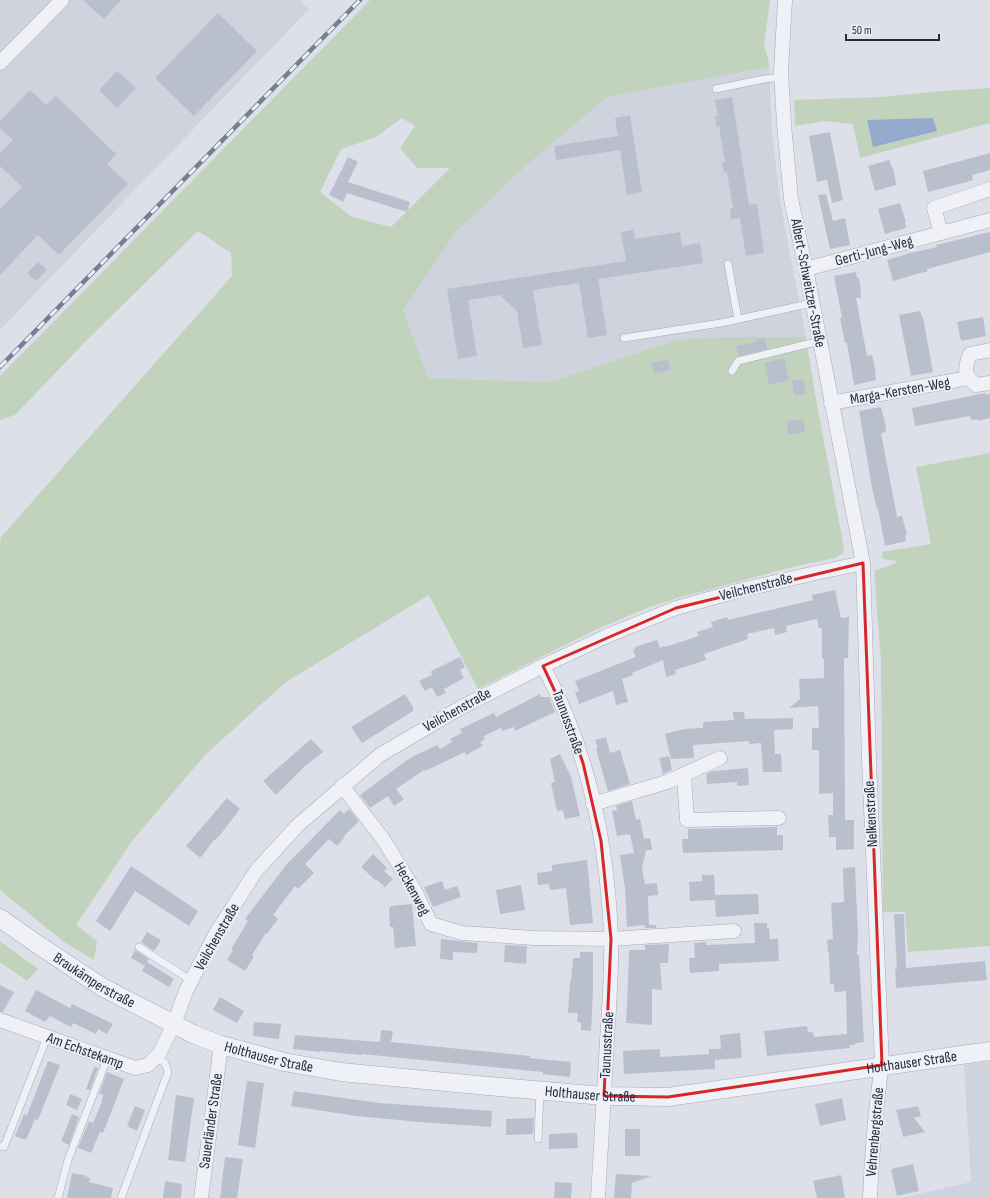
<svg xmlns="http://www.w3.org/2000/svg" width="990" height="1198" viewBox="0 0 990 1198" font-family="'Sofia Sans Condensed',sans-serif">
<style>
.built{fill:#ced3de}
.green{fill:#c1d3bd;fill-rule:evenodd}
.water{fill:#94aacc}
.building{fill:#b9bfcc}
.lines{fill:none;stroke-linecap:round;stroke-linejoin:round}
.service-casing{stroke:#a6aab6;stroke-width:8}
.minor-casing{stroke:#a6aab6;stroke-width:15}
.tertiary-casing{stroke:#a6aab6;stroke-width:19}
.service{stroke:#f0f1f6;stroke-width:7}
.minor{stroke:#f0f1f6;stroke-width:14}
.tertiary{stroke:#f0f1f6;stroke-width:18}
.rail-casing{stroke:#757e93;stroke-width:4.5}
.rail{stroke:#eceff6;stroke-width:3;stroke-dasharray:9;stroke-linecap:butt}
.marked{fill:none;stroke:#d62828;stroke-width:3;stroke-linejoin:round}
.labels{text-anchor:middle;dominant-baseline:central;stroke-width:4;stroke-linejoin:round;paint-order:stroke}
.street-label{font-size:15px;fill:#252c40;stroke:#eceff6}
</style>
<rect width="100%" height="100%" fill="#dde0e8"/>
<path class="built" d="M0,0H301L300,1L309,9L0,330Z
M769,67L772,133L776,166L781,206L806,337H719L676,340L549,382L427,378L403,309L456,232L527,165L607,97Z
M990,1061V1198H901L971,1182L964,1065Z"/>
<path class="green" d="M370,0H770L764,46L768,58L769,67L607,97L527,165L456,232L403,310L428,378L549,382L676,340L719,337H806L815,394L844,548L843,553L836,558L800,565L678,598L650,607L597,629L478,689L429,595L286,682L205,755L132,841L76,925L97,941L94,960L64,942L0,890V545L1,537L232,276L231,253L198,231L86,341L15,415L0,420V376ZM402,118L415,126L400,148L417,168H450L391,227L352,217L320,192L341,149L376,137Z
M990,88V123L860,158L853,124L824,121L795,126L794,100L880,97L942,91Z
M990,453V946L908,952L905,912H883L881,661L874,571L889,566L898,561L883,559L882,552L931,544L916,467Z
M0,941L38,969L27,981L0,962Z"/>
<path class="water" d="M933,118L937,131L873,147L867,120Z"/>
<path class="building" d="M83,0H121L104,19Z
M218,13L257,51L194,116L155,78Z
M117,71L136,88L117,108L99,90Z
M30,90L46,105L56,96L81,120L116,154L107,164L128,184L59,255L38,235L0,275V209L22,187L0,166V153L13,140L0,128V121Z
M732,97L749,205L757,204L764,253L746,256L740,218L731,219L730,208H733L727,172L724,173L722,162H725L719,126L716,127L715,116H718L715,100Z
M630,115L642,192L627,195L620,150L556,160L554,146L618,136L615,118Z
M830,132L843,200L832,203L827,180L817,182L809,136Z
M990,153V170L972,175L973,180L967,182L928,192L923,171Z
M348,157L358,162L348,182L410,202L407,212L347,193L343,202L329,195Z
M889,160L894,172L896,185L875,191L868,166Z
M826,194L833,221L845,218L850,245L830,249L818,195Z
M900,203L906,222H905L906,228L885,234L878,209Z
M633,230L635,239L680,232L682,246L700,243L703,263L598,279L607,335L588,338L579,283L533,290L542,345L523,348L517,311L500,295L468,300L477,356L458,359L447,289L626,261L621,232Z
M990,232V252L927,269V272H924L893,281L887,260L910,253L937,247L936,245Z
M38,262L47,270L36,281L27,273Z
M856,272L857,278H859L861,291H860L861,298H856L867,356L872,355L876,374H875L876,380L854,385L847,343H845L840,318H842L834,276Z
M920,311L922,317H923L933,372L911,376L899,315Z
M983,317L986,336L961,341L957,322Z
M765,338L767,349L738,356L736,346L756,342L755,340Z
M784,358L789,380L769,385L764,363Z
M668,359L671,370L654,374L651,363Z
M792,380H804L806,394L794,395Z
M985,393L986,395L990,394V418L978,421L977,419L971,420L970,416L915,426L912,408Z
M881,407L886,426H885L886,432L881,433L897,517L902,516L907,535H905L906,541L885,546L878,509H877L872,488L859,411Z
M803,419L805,432L788,435L787,421Z
M835,590L841,618L849,617L848,658H844L845,820H854V849L836,850V837H829L828,815H833V793L819,794V750H812V728H819L818,706L789,708L800,699L799,679L824,678V659H822V628H819L817,619L786,626L787,632L775,635L774,628L747,634L748,639L704,654L706,660L675,670L676,674L666,677L663,660L632,673L633,675L622,679L628,702L616,705L613,691L579,704L575,692L579,691L575,681L636,657L633,650L635,649V647L657,640L660,648L661,647L668,646L699,636L697,632L713,627L711,622L727,617L728,620L813,600L812,595Z
M460,657L465,667L460,670L464,678L444,689L446,693L437,697L432,687L425,691L419,681L432,675L431,671Z
M405,694L413,707V711L362,743L351,727Z
M540,694L541,697H549L555,712L515,731L514,727L502,731L501,728L484,736L485,739L480,742L483,746L466,755L465,752L425,771L424,770L396,789L404,799L394,806L388,796L370,808L360,795L410,758L437,745L440,749L452,742L450,739L462,733L460,729L494,713L496,717Z
M733,712H744L745,719L793,718V729L774,730L775,754H781L782,772H763L761,743L749,744V741L693,745L694,758L671,759L665,734L684,729L703,728V722L734,720Z
M606,737L610,753L620,750L630,784L608,791L596,749L598,748L595,740Z
M311,739L323,752L305,766L276,795L263,781Z
M560,754L571,777L580,816L565,819L563,810L557,811L551,783L555,782L550,759Z
M669,756L672,770L663,774L659,758Z
M748,768L749,785L737,786V782L707,784L706,774L713,771Z
M227,798L240,809L220,835L215,840H214L201,857H199L186,846Z
M632,801L636,820L640,819L644,839L650,838L652,850H646L642,868L645,884L657,883L658,895L648,896L649,925H647H656V928H645V925L627,927L625,888L620,855L634,853L630,834L617,836L612,811L617,810L616,806Z
M349,809L359,821L344,836L345,837L337,846L329,839L305,864L314,873L298,889L295,886L273,915L278,919L267,934L266,933L252,955L254,956L245,971L227,960L233,950L231,949L248,921L245,919L286,865L340,810L344,814Z
M777,827V835H783V850L683,853L682,839H688V829Z
M373,854L387,868L384,871L393,879L385,887L376,879L375,880L361,867Z
M587,860L593,923L570,925L566,888L550,890L549,884L538,885L537,873L552,871V865Z
M131,866L198,911L189,926L135,891L110,931L96,921Z
M855,867L858,936L857,955H859L864,1042L855,1043V1045H850V1048L767,1056L764,1031L807,1026L808,1032H813L814,1037L847,1034L846,991L834,992V984H830L829,952L828,953L827,940L833,939L831,903L844,902L843,868Z
M702,875H714L715,895L758,894L759,914L716,917L715,900L690,901L689,882L702,881Z
M442,881L445,890L457,886L461,897L433,907L424,887Z
M521,885L525,910L500,914L496,890Z
M412,904L416,946L395,948L393,927H390L389,908L391,907V906Z
M894,914H904L906,968L985,961L987,980L896,988L895,969H897Z
M754,923H767V928H769L770,939H778L779,961L719,964V971L690,973L689,958H695L694,943L706,942V945L755,943Z
M147,932L161,940L154,951L141,942Z
M441,939L478,943L477,953L453,952V960L440,959Z
M669,944L668,963H660L662,990L652,989V1025L626,1023L628,983L629,950H645V945Z
M505,945L527,946L526,964L504,962Z
M135,950L149,959L147,962L174,979L169,987L142,971L145,966L131,958Z
M580,952H593V991L591,1031L581,1030V1023L577,1022L578,1013H568L570,981H571L573,958H580Z
M0,985L14,992L3,1012H0Z
M36,990L70,1008L72,1004L113,1024L107,1034L98,1029L96,1034L73,1023L71,1027L50,1016L45,1022L25,1011Z
M220,997L244,1011L237,1023L213,1010Z
M254,1022L281,1024L279,1039L253,1036Z
M381,1030L393,1031L391,1042L530,1056L529,1058L571,1062L570,1077L543,1074V1072L362,1054V1055L320,1051V1052L293,1049L295,1035L378,1042L380,1041Z
M740,1033L742,1058L715,1060V1069L624,1074L623,1051L660,1049V1057L709,1054V1049H721L720,1035Z
M48,1061L60,1065L38,1120L35,1119L26,1140L15,1136L24,1114L27,1115Z
M94,1067L98,1068L90,1090L86,1089Z
M107,1072L124,1079L103,1133L100,1132L91,1153L78,1148L89,1121L93,1123L101,1104L103,1095L99,1094Z
M247,1081L264,1083L255,1148L238,1145Z
M294,1091L379,1103L492,1111L491,1127L420,1122L356,1116L291,1106Z
M70,1094L82,1099L77,1110L66,1105Z
M176,1095L194,1098L185,1162L168,1160Z
M842,1098L846,1120L820,1126L815,1104Z
M135,1106L145,1110L137,1131L127,1126Z
M918,1106L921,1116L914,1118L925,1132L903,1137L896,1110Z
M72,1114L79,1117L69,1145L61,1141Z
M534,1118L533,1134L506,1135V1119Z
M625,1129H640V1156H625Z
M572,1133H577L578,1148L549,1149V1134Z
M225,1157L243,1159L237,1198H220Z
M913,1164L919,1191L897,1196L891,1169Z
M72,1173L84,1175L85,1176L90,1178L89,1182L113,1188L111,1198H67Z
M616,1174L651,1176L632,1183L631,1198H614Z
M841,1175L845,1198H817L813,1181Z
M165,1181L182,1184L181,1198H163Z
M555,1182L572,1183L571,1198H554Z"/>
<g class="lines">
<g class="service-casing">
<path id="service" d="M716,89L759,80L781,77
M728,264L738,319
M624,338L721,323L812,303
M732,371L738,361L820,341
M139,947L192,981
M538,1139L540,1091
M0,1146L4,1147L47,1037
M58,1198L68,1160L107,1059
M121,1198L168,1072L165,1063L155,1058"/>
</g>
<g class="minor-casing">
<path id="minor" d="M785,0L781,71L784,124L791,199L806,269L863,563L869,760L882,1065C875,1109 872,1153 870,1198
M0,63L62,0
M941,233L934,208L990,189
M806,269L990,220
M990,350L970,354C964,369 964,375 976,385L990,383
M831,403L968,378
M543,666C588,748 608,846 611,939C612,973 609,1007 607,1041C604,1094 601,1146 598,1198
M684,776L687,820L779,818
M342,786L383,839L415,891L431,924L462,933L534,938L611,939L734,931
M593,804L667,782L720,758
M0,1020L135,1068L148,1065L159,1054L174,1024L186,991L216,933L256,871L298,825L380,755L460,708L543,666L609,635L676,608L741,590L811,574L863,563
M201,1198L221,1045"/>
</g>
<g class="tertiary-casing">
<g id="tertiary">
<path id="s1" d="M0,918L37,944L102,987L193,1034L221,1045L284,1062L341,1072L488,1086L604,1096L668,1097L990,1051"/>
</g>
</g>
<use href="#service" class="service"/>
<use href="#minor" class="minor"/>
<use href="#tertiary" class="tertiary"/>
<g class="rail-casing">
<path id="rail" d="M0,367L360,0"/>
</g>
<use href="#rail" class="rail"/>
</g>
<path class="marked" d="M863,563L882,1065L668,1097L604,1096L611,939L601,841L583,763L567,717L543,666L676,608Z"/>
<g class="labels">
<g class="street-label">
<text transform="translate(874 251) rotate(-15)">Gerti-Jung-Weg</text>
<text transform="translate(808 283) rotate(79)">Albert-Schweitzer-Straße</text>
<text transform="translate(900 391) rotate(-10)">Marga-Kersten-Weg</text>
<text transform="translate(756 587) rotate(-14)">Veilchenstraße</text>
<text transform="translate(457 710) rotate(-29)">Veilchenstraße</text>
<text transform="translate(568 722) rotate(70)">Taunusstraße</text>
<text transform="translate(871 814) rotate(-93)">Nelkenstraße</text>
<text transform="translate(412 889) rotate(61)">Heckenweg</text>
<text transform="translate(217 937) rotate(-60)">Veilchenstraße</text>
<text stroke="none"><textPath href="#s1" startOffset="113">Braukämperstraße</textPath></text>
<text transform="translate(607 1045) rotate(-87)">Taunusstraße</text>
<text transform="translate(85 1051) rotate(20)">Am Echstekamp</text>
<text stroke="none"><textPath href="#s1" startOffset="305">Holthauser Straße</textPath></text>
<text stroke="none"><textPath href="#s1" startOffset="953">Holthauser Straße</textPath></text>
<text stroke="none"><textPath href="#s1" startOffset="629">Holthauser Straße</textPath></text>
<text transform="translate(211 1121) rotate(-82)">Sauerländer Straße</text>
<text transform="translate(875 1132) rotate(-85)">Vehrenbergstraße</text>
</g>
</g>
<path d="M846 34v6h93v-6" fill="none" stroke="#252c40" stroke-width="2"/>
<text x="852" y="34" font-size="12" fill="#252c40" stroke="#eceff6" stroke-width="3" paint-order="stroke">50 m</text>
</svg>
